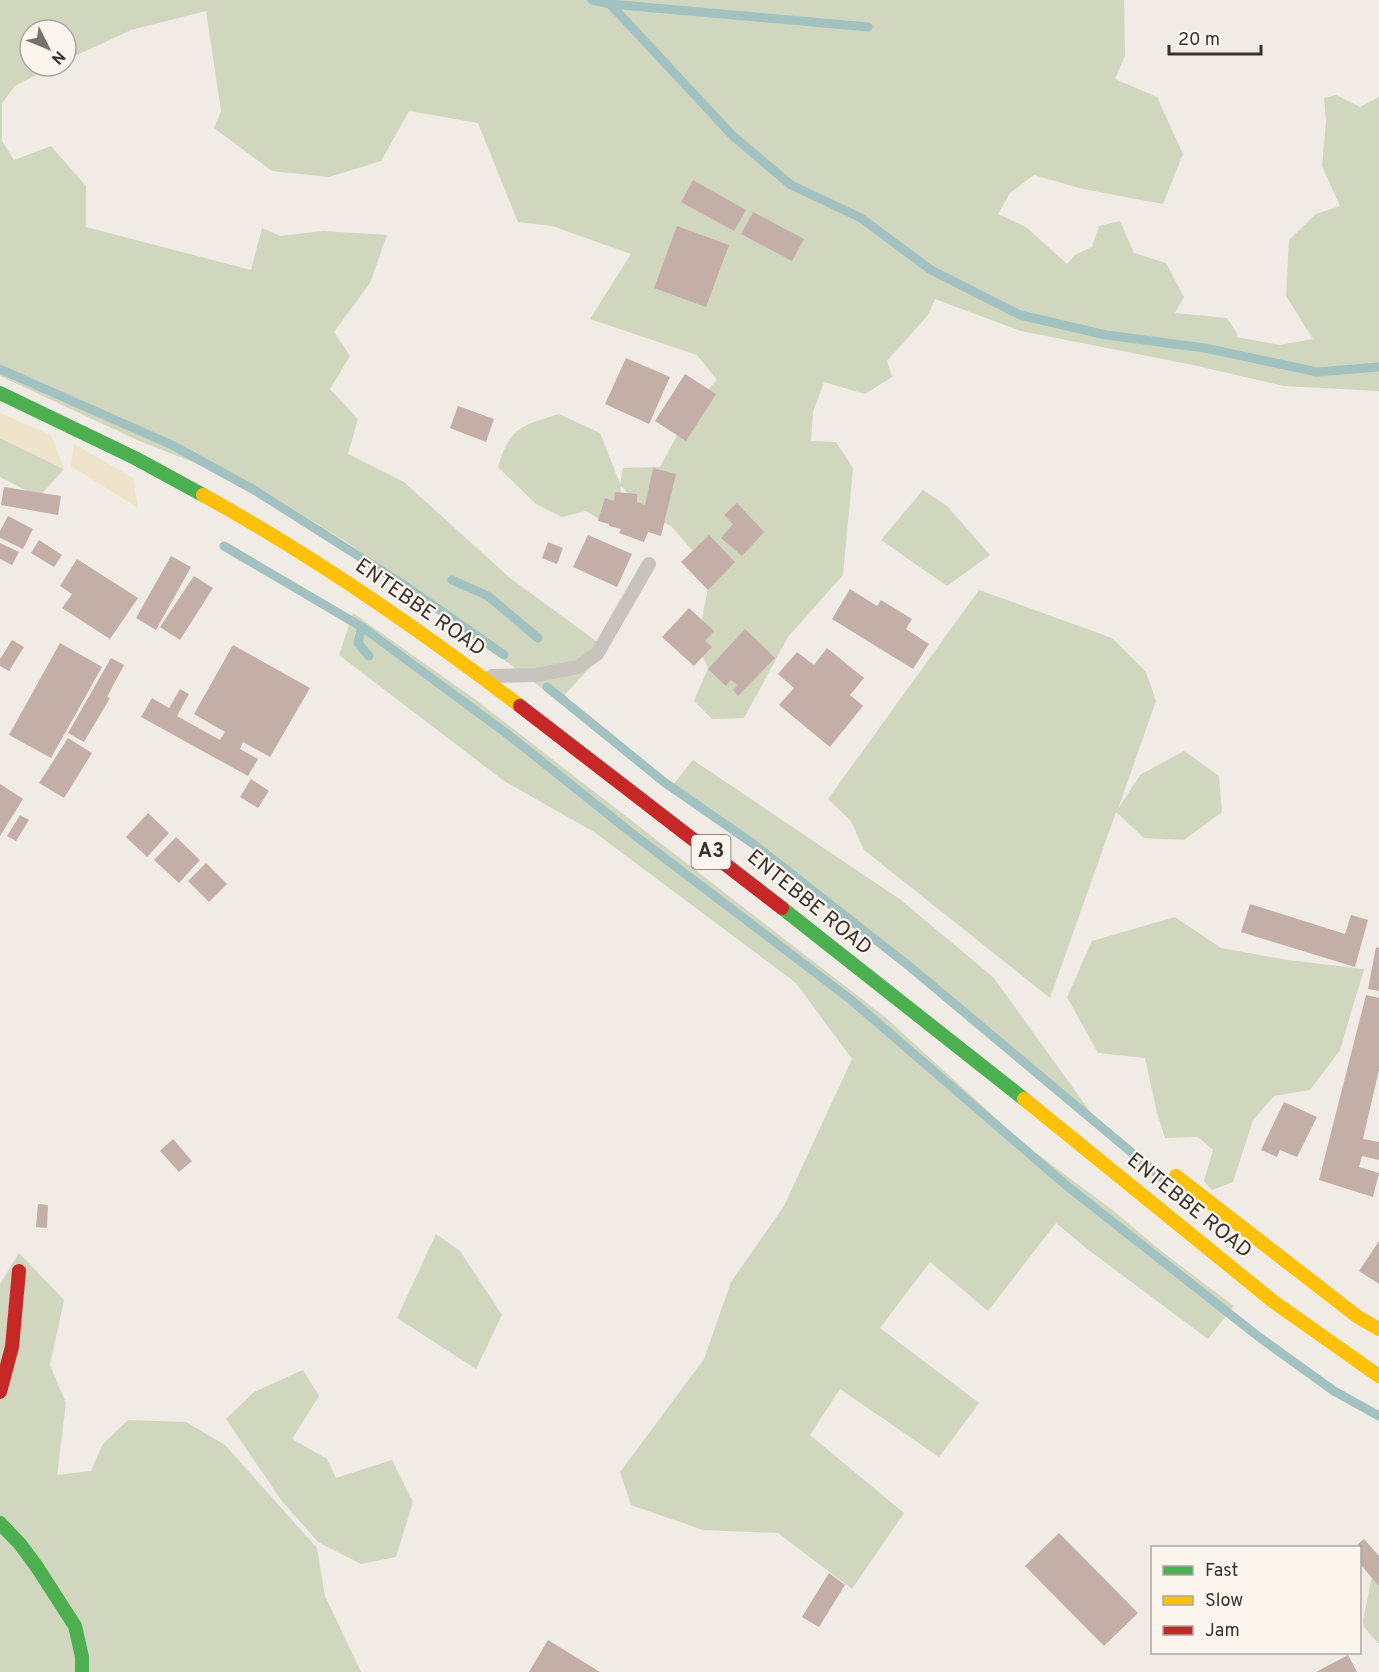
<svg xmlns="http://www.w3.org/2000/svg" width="1379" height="1672" viewBox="0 0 1379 1672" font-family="Overpass,sans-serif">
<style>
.green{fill:#d1d6bf}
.sand{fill:#efe3cc}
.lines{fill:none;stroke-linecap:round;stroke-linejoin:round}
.stream{stroke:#a1c2c1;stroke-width:9}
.building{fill:#c3afa7}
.lane{stroke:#c9c3be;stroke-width:14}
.fast{stroke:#4caf50;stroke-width:14}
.slow{stroke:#ffc107;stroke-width:14}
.jam{stroke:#c62828;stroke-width:14}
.labels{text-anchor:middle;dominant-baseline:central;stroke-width:4.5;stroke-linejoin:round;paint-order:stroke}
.shield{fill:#fbf5ee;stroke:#756b66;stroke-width:1.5}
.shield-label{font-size:20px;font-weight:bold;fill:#3b302b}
.street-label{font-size:21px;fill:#3b302b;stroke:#fbf5ee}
</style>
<rect width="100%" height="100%" fill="#f0ebe5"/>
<path class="green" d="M0,0H1124L1125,56L1115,79L1157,97L1183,154L1163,204L1083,189L1034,175L1010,193L998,214L1026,227L1067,264L1075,255L1092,247L1099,226L1120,221L1134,253L1166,263L1184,297L1175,313L1227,318L1238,335L1236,337L1280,345L1313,339L1286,296L1289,240L1316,214L1340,206L1322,166L1326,121L1324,98L1336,95L1360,107L1379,97V391L1284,386L1193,365L1021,331L935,299L928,315L887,361L892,377L865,394L824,382L813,412L811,441L836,442L853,468L843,575L788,637L744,718L712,719L694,701L708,668L697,646L711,572L671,526L642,510L621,486L617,513L599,519L586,511L562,517L536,504L498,467C510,426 522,426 559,414L600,433L620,484L623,468L660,467L693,406L717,380L697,355L590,319L631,254L552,226L518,222L478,123L409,111L381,161L329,177L272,171L214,128L221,111L206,11L131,30L66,60V30H30V66H54L15,86L2,103V141L14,160L51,146L86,186V227L251,270L262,228L280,236L323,231L387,235L370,283L334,332L350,356L330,389L358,419L348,454L404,482L510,578L607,649L559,701L351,545L261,489L137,440L0,376Z
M0,438L64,469L39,497L0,477Z
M923,490L947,506L990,555L947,586L881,540Z
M979,590L1112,638L1146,672L1156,701L1118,809L1140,775L1184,751L1219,776L1222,812L1184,840L1144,838L1116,812L1050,998L864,850L851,821L828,799Z
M353,613L476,700L885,1017L1025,1145L1114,1211L1161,1251L1234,1306L1208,1339L1086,1248L1056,1223L988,1311L930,1262L880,1328L979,1403L939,1457L840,1389L810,1435L904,1513L852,1589L778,1533L703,1530L631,1505L620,1472L704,1359L731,1282L784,1206L852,1059L796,983L594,832L504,781L339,655Z
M693,760L901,900L994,978L1091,1113L673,785Z
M1175,917L1221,948L1288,960L1364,969L1340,1050L1310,1090L1274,1096L1253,1120L1233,1182L1212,1190L1204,1181L1213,1150L1198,1137L1165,1138L1157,1113L1145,1058L1098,1053L1067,997L1092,941Z
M436,1234L460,1251L502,1315L476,1369L397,1318Z
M19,1253L64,1300L50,1365L66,1403L57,1475L91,1471L103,1444L128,1420L186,1422L225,1445L317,1548L325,1596L361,1672H0V1284Z
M303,1370L319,1396L292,1439L327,1459L336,1478L392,1460L413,1502L396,1557L361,1564L318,1542L282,1501L226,1419L254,1392Z
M1379,1563V1643H1378L1364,1627L1363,1621L1373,1571Z"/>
<path class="sand" d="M0,413L51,435L64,469L0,438Z
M74,444L133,478L138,508L71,466Z"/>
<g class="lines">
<path class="stream" d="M592,0L610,4L868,27
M610,4L733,136L791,185L861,218L931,270L1020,315L1106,335L1205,348L1317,372L1379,367
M0,369L172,445L256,491L401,583L504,655
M224,546L362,627L358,643L369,656
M452,580L488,596L538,638
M362,627L510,736L629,831L850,999L1067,1186L1259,1337L1334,1391L1379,1416
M547,687L664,782L752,843L909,966L1168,1183"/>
</g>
<path class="building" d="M693,180L746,210L734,231L681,202Z
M753,212L804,239L792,261L741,234Z
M677,226L729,245L706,307L654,288Z
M626,358L670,377L649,424L605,404Z
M685,374L716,394L686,441L655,421Z
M458,406L494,419L486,442L450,428Z
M653,468L676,474L661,536L648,532L644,542L619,533L621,529L609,526V524L598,521L605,498L614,501L615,492L637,494V502L645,505Z
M4,487L61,496L58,515L1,505Z
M737,503L764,532L742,556L721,538L733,524L724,515Z
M8,516L33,529L23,549L0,538V531Z
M588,535L632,554L617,587L573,567Z
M709,535L735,562L708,590L681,562Z
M39,540L62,555L54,567L31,553Z
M548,542L563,548L557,564L542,558Z
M0,543L19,552L12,565L0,559Z
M171,556L191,567L156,630L136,618Z
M77,559L138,598L110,639L62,608L72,594L60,586Z
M194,576L213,588L180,640L160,627Z
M850,589L877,606L881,600L912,619L906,629L929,644L913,669L832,619Z
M689,608L714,631L705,641L712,647L694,666L662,637Z
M745,629L775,658L738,696L733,690L737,685L731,680L726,686L708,669Z
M12,640L24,647L9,671L0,666V659Z
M60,643L102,667L51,758L9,735Z
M233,645L310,688L270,757L243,742L240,749L258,759L248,776L141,717L152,698L169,708L180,689L189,694L177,716L220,740L225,732L194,714Z
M827,648L864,678L850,695L863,706L830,747L779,705L794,688L778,674L797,652L814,665Z
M111,658L124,665L107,697L110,698L84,742L68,733Z
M68,738L92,753L64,798L39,783Z
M251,779L269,791L258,808L240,797Z
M0,784L23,799L0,836Z
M148,813L169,833L147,857L126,837Z
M20,815L29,820L16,841L7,836Z
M176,837L200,860L179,883L154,860Z
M206,863L227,884L209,902L188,881Z
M1250,904L1345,934L1351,915L1368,920L1355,967L1241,932Z
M1376,947L1379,948V991L1368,989Z
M1366,995L1379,998V1070L1363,1139L1379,1142V1160L1362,1156L1359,1167L1379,1173L1373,1197L1319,1180Z
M1284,1102L1317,1117L1297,1157L1280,1150L1277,1157L1261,1150Z
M173,1139L192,1161L179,1172L160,1151Z
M38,1204L48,1205L47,1228L36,1227Z
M1379,1241V1284L1359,1271Z
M1059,1533L1138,1613L1104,1646L1025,1566Z
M1364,1539L1379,1556V1586L1360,1564V1548H1354Z
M829,1573L845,1585L819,1627L802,1617Z
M548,1640L600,1672H529Z
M1348,1655L1357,1672H1316Z"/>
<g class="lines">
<path class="lane" d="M492,676L536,675L578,667L597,654L649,564"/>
<path class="fast" d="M0,393L135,458L203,495
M782,908L1024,1099
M0,1523L20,1544L37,1567L75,1626L82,1657V1672"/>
<path class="slow" d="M203,495C314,556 419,629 520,706
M1024,1099L1274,1302L1379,1376
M1176,1176L1358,1317L1379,1329"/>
<path class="jam" d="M520,706L782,908
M0,1392L12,1347L19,1271"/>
</g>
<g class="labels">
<rect class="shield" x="691.5" y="835" width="39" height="34" rx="4.5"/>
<g class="shield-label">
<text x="711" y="852">A3</text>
</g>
<g class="street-label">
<text transform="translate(420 608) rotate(35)">ENTEBBE ROAD</text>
<text transform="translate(809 903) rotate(39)">ENTEBBE ROAD</text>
<text transform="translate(1189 1206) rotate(39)">ENTEBBE ROAD</text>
</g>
</g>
<rect x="1151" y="1546" width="210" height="108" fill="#fbf5ee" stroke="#aea6a0" stroke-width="1.5"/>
<rect x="1163" y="1566" width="30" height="9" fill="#4caf50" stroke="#aea6a0" stroke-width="1.5"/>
<text x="1205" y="1576" font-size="18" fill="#3b302b">Fast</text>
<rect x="1163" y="1596" width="30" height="9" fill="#ffc107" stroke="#aea6a0" stroke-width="1.5"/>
<text x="1205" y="1606" font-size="18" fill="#3b302b">Slow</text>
<rect x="1163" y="1626" width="30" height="9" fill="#c62828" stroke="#aea6a0" stroke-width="1.5"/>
<text x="1205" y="1636" font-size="18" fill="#3b302b">Jam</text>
<g transform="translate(48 48) rotate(133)"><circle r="28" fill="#fbf5ee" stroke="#aea6a0" stroke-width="1.5"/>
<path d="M0-4.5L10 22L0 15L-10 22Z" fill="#7a716c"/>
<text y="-9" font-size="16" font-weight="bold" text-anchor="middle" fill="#3b302b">N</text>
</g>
<path d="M1169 45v9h92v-9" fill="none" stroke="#3b302b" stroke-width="3"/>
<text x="1178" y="45" font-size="18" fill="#3b302b" stroke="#fbf5ee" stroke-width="4.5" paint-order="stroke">20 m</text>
</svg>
